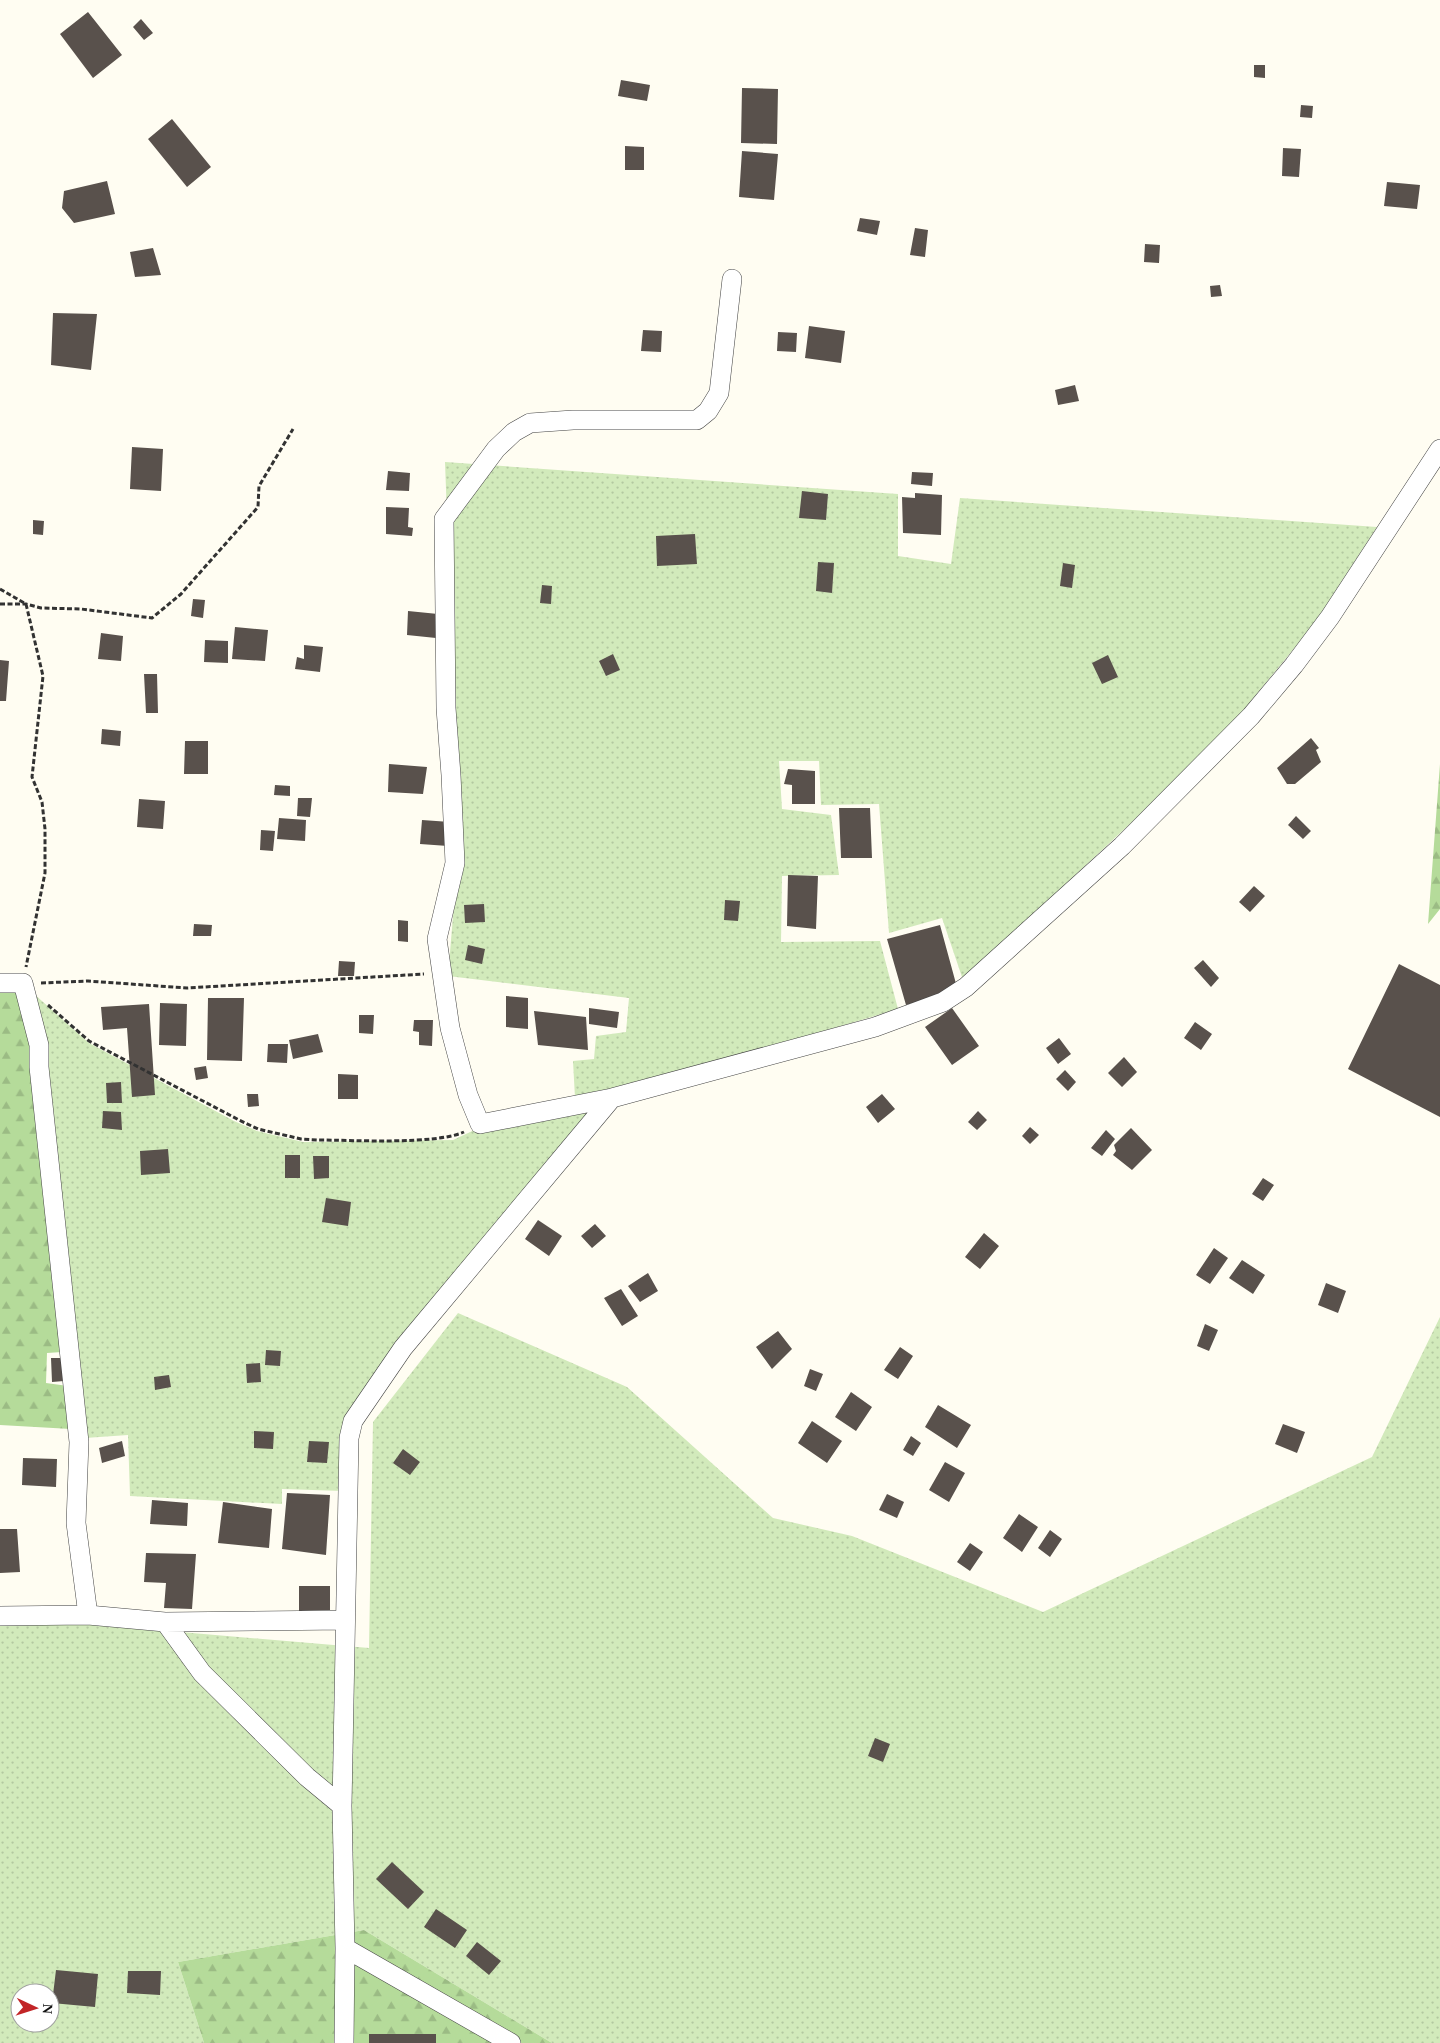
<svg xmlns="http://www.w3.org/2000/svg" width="1440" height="2043" viewBox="0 0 1440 2043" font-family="Georgia,serif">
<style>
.grass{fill:url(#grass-dots);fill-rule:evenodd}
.forest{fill:url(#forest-firs)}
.building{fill:#59514c}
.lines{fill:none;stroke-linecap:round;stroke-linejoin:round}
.minor-casing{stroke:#434343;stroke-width:20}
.path{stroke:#323232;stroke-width:3;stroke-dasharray:5 2.5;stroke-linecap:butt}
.minor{stroke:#fff;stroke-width:19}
</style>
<defs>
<pattern id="grass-dots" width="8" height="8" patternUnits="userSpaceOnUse" patternTransform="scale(1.25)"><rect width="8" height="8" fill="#d2eabb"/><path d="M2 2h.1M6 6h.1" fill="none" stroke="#b3c8a0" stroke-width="1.8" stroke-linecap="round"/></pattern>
<pattern id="forest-firs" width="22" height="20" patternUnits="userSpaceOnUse" patternTransform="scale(1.25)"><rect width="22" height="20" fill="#b5db9a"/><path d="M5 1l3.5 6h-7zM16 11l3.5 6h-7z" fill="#9bbb84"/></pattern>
</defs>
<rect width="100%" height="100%" fill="#fffdf2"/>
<path class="grass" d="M445,462L898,494V556L951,564L960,498L1377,527L1314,624L1242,712L1133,821L963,980L942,918L889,933L879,804L821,805L819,761H779L782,809L831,815L839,875L782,876L781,942L880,941L898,1009L764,1049L575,1098L573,1061L594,1059L596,1036L626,1032L629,998L448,976L461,821L454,705Z
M24,985L89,1043L234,1121L257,1131L303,1142L453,1140L481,1127L609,1099L347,1419L343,1491L282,1489V1504L130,1496L128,1435L85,1438Z
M458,1313L627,1387L773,1518L852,1536L1043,1612L1372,1457L1440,1317V2043H552L364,1930L178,1962L204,2043H0V1625L87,1624L369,1648L373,1422ZM20,1993H50V2023H20Z"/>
<path class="forest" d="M1440,764V909L1428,924Z
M0,987L20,988L31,1047L62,1352L47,1353L46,1383L68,1386L71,1429L0,1425Z
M364,1930L552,2043H204L178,1962Z"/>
<path class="building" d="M88,12L122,55L93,78L60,34Z
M141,19L153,33L144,40L133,27Z
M1254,65H1265V78L1254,77Z
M621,80L650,85L647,101L618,96Z
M742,88L778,89L777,144L741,143Z
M1301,105L1313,106L1312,118L1300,117Z
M172,119L211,167L187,187L148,139Z
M625,146L644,147V170H625Z
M1283,148L1301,149L1299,177L1282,176Z
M742,151L778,154L774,200L739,197Z
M107,181L115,214L74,223L62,208L64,191Z
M1387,182L1420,185L1417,209L1384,206Z
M860,218L880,221L877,235L857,231Z
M915,228L928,230L925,257L910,255Z
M1145,244L1160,245L1159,263L1144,262Z
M153,248L161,275L135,277L130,252Z
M1220,285L1222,296L1211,297L1210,286Z
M53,313L97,314L91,370L51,365Z
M809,326L845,331L841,363L805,358Z
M643,330L662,331L661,352L641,351Z
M778,332L797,333L796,352L777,351Z
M1075,385L1079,401L1058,405L1055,390Z
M132,447L163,449L161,491L130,489Z
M388,471L410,473L409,491L386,490Z
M912,472L933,473L932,486L911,484Z
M802,491L828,494L826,520L799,518Z
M915,493L942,495L941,535L903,533L902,497L915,498Z
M386,507L409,508L408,527L413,528L412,536L386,534Z
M33,520L44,521L43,535L33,534Z
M695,534L697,564L657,566L656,536Z
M818,562L834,563L832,593L816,591Z
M1063,563L1075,565L1072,588L1060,586Z
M542,585L552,586L551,604L540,603Z
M193,599L205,600L203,618L191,616Z
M408,611L438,614L436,638L407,635Z
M235,627L268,630L265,661L232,659Z
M101,633L123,636L121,661L98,659Z
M205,640L228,641V663L204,662Z
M304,645L323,647L320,672L295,669L297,657L304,659Z
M613,654L620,670L606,676L599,661Z
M1108,655L1118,677L1102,684L1092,663Z
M0,660L9,661L6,701H0Z
M144,674H157L158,713H146Z
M102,729L121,731L120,746L101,744Z
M1311,738L1319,748L1316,750L1321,762L1295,784H1287L1277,768Z
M185,741H208V774H184Z
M389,764L427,767L423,794L388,792Z
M788,769L815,771V804H792V785L784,784Z
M275,785L290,786V796L274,795Z
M298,798H312L310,817L297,816Z
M139,799L165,801L163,829L137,827Z
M839,808H870L872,858H841Z
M1296,816L1311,831L1303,839L1288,825Z
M279,818L306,820L305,841L277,839Z
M422,820L450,822L448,846L420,844Z
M261,830L275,831L273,851L260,850Z
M788,875L818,876L816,929L787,926Z
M1254,886L1265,896L1250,912L1239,902Z
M725,900L740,901L738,921L724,920Z
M484,904L485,922L465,923L464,905Z
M398,920L408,921V942L398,941Z
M194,924L212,925L211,936H193Z
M940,925L958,991L906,1005L887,939Z
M468,945L485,949L482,964L465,960Z
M1203,960L1219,978L1211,987L1194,968Z
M339,961L355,962L354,976H338Z
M1399,964L1440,985V1117L1348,1069Z
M506,996L528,998V1029L506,1027Z
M208,998H244L242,1061L207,1060Z
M160,1003L187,1004L186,1046L159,1045Z
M149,1004L155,1095L132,1097L127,1028L103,1030L101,1007Z
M589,1008L619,1012L617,1028L589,1024Z
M952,1008L979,1046L952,1065L925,1027Z
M534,1011L586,1017L588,1050L538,1045Z
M359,1015H374L373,1034L359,1033Z
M414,1020H433L432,1046L419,1045V1032L413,1031Z
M1195,1022L1212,1034L1201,1050L1184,1038Z
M318,1034L323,1052L293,1059L289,1040Z
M1059,1038L1071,1054L1058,1064L1046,1048Z
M268,1044H288L287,1063L267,1062Z
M1124,1057L1137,1072L1122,1087L1108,1073Z
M206,1066L208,1078L196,1080L194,1068Z
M1065,1070L1076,1082L1068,1091L1056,1079Z
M338,1074L358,1075V1099H338Z
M121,1082L122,1103H107L106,1083Z
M247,1094H258L259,1106L248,1107Z
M882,1094L895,1109L878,1123L866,1107Z
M103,1111L121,1112L122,1130L102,1128Z
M978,1111L987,1120L977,1130L968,1122Z
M1030,1127L1039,1135L1030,1144L1022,1136Z
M1131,1128L1152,1150L1132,1170L1113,1155L1116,1151L1114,1145Z
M1106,1130L1115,1139L1102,1156L1091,1148Z
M168,1149L170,1173L141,1175L140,1151Z
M285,1155H300V1178H285Z
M313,1156H329V1178L314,1179Z
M1263,1178L1274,1185L1263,1201L1252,1194Z
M326,1198L351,1202L348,1226L322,1222Z
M538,1220L562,1236L549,1256L525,1239Z
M595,1224L606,1236L592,1248L581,1236Z
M984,1233L999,1246L980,1269L965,1257Z
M1214,1248L1228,1258L1210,1284L1196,1275Z
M1242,1260L1265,1275L1253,1294L1229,1278Z
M648,1273L658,1291L640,1302L628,1286Z
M1326,1283L1346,1291L1338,1313L1318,1305Z
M621,1289L638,1316L622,1326L604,1298Z
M1205,1324L1218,1330L1209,1351L1197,1346Z
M778,1331L792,1349L772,1369L756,1347Z
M900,1347L913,1356L898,1379L884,1370Z
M266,1350L281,1351L280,1366L265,1365Z
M51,1358H62L64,1381L52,1382Z
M260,1363L261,1382L247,1383L246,1364Z
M810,1369L823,1374L816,1391L804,1386Z
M169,1375L171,1387L155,1390L154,1377Z
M851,1392L872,1407L856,1431L835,1417Z
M938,1405L971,1425L957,1448L925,1427Z
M812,1421L842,1441L827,1463L798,1443Z
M1283,1424L1305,1432L1297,1453L1275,1444Z
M254,1431L274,1432L273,1449L254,1448Z
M911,1436L921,1443L913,1456L903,1450Z
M122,1441L125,1456L102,1463L99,1448Z
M309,1441L329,1442L327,1463L307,1462Z
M403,1449L420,1462L410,1475L393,1463Z
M23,1458L57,1459L56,1487L22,1485Z
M945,1462L965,1473L949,1502L929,1490Z
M287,1493L330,1495L326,1555L282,1549Z
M887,1494L904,1502L897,1518L879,1510Z
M152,1500L188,1503L187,1526L150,1524Z
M223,1502L272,1509L269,1548L218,1543Z
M1019,1514L1038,1527L1022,1552L1003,1538Z
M0,1529H17L20,1572L0,1573Z
M1050,1530L1062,1539L1050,1557L1038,1548Z
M970,1543L983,1552L970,1571L957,1562Z
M146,1553L196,1554L192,1609L164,1608L166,1583L144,1582Z
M299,1586H330V1610L299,1611Z
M875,1738L890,1744L883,1762L868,1756Z
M392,1862L424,1892L408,1909L376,1879Z
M436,1909L467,1930L455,1948L424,1927Z
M477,1942L501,1961L489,1975L466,1956Z
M56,1970L98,1974L95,2007L52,2003Z
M128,1971H161L160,1995L127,1993Z
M369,2034H436V2043H369Z"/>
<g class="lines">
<g class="minor-casing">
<path id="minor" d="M732,279L719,393L708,411L697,420H573L530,423L514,432L496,449L444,519L446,708L451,775L455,863L437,939L450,1028L468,1095L480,1124L612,1098L875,1027L943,1002L966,987L1122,846L1251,716L1294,665L1330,617L1440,449
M0,983H23L39,1045V1067L79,1442L76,1523L88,1615
M0,1616L88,1615L165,1622L345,1620
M165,1622L202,1673L307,1777L342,1806
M345,1948L511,2043
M344,2043L345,1948L342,1806L349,1438L353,1421L403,1348L612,1098"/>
</g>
<path class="path" d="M0,589L26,604L43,676L32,777L42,802L45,829V873L26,967
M0,604H26L41,608L81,609L152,618L181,594L258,507L259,486L293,429
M41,983L88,981L187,988L424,974
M48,1005L89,1041L239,1120L258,1129L301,1139L318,1140C353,1140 435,1145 464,1132"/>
<use href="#minor" class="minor"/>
</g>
<g transform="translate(35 2008) rotate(94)"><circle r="24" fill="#ffffff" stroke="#9f9f9f"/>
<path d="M0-4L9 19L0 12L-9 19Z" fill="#c22527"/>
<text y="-8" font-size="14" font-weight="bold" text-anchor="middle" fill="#101010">N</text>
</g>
</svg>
